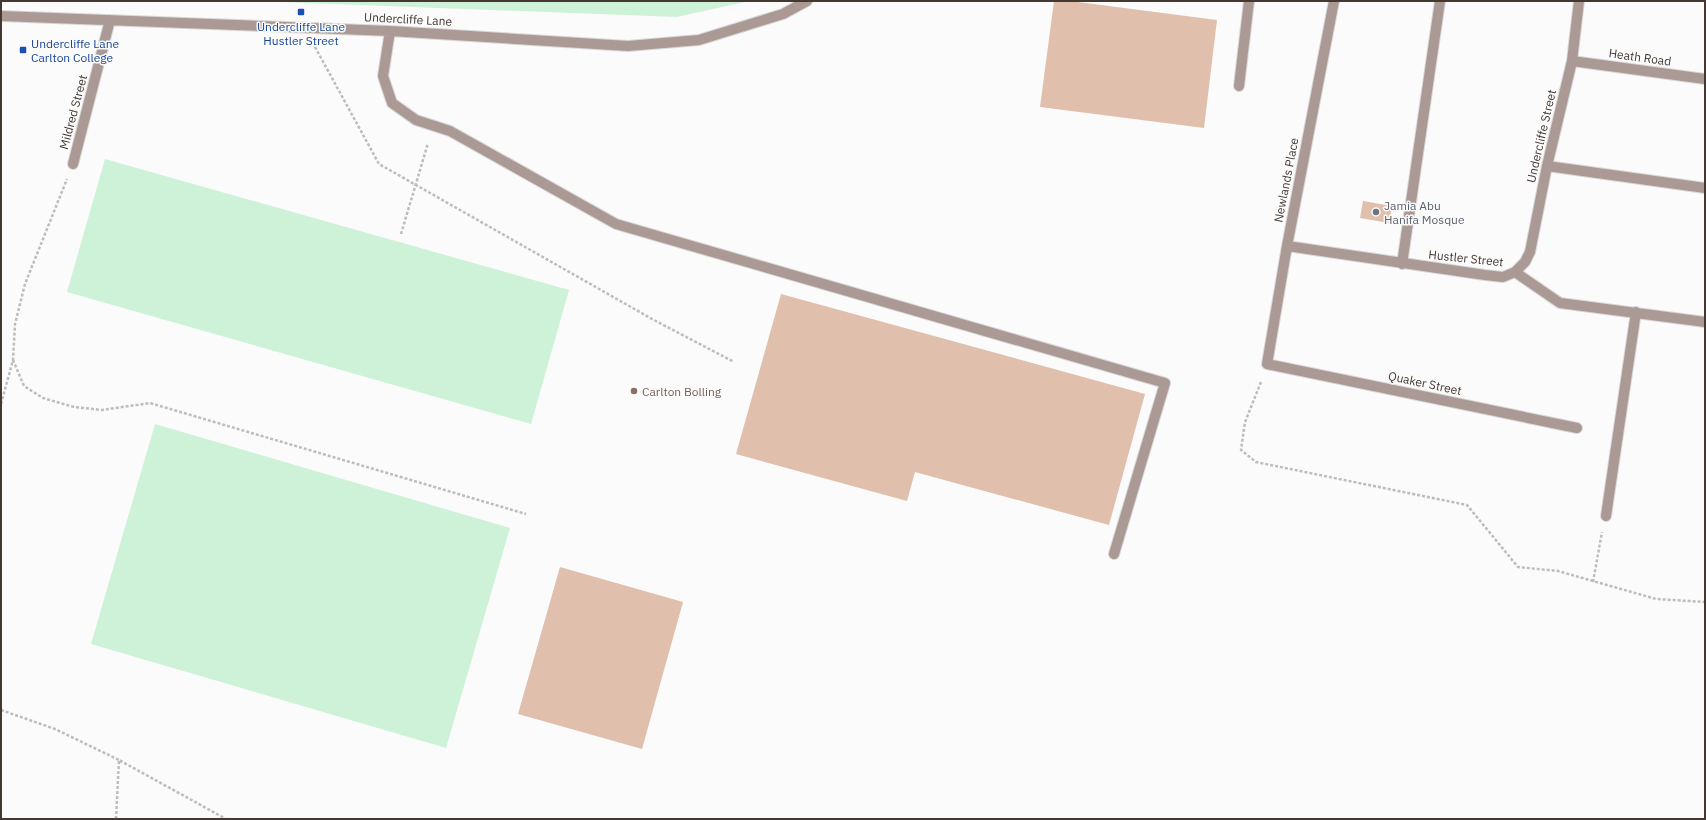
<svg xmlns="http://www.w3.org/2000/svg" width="1706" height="820" viewBox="0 0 1706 820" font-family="'IBM Plex Sans',sans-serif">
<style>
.green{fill:#cdf2d7}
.building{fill:#e0bfad}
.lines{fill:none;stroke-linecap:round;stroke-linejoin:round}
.minor-casing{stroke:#dad8d7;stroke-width:12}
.path{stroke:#c0bcb9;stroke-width:2.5;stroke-dasharray:3 2;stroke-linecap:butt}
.minor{stroke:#aa9995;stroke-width:10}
.transit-dot{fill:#1a4fb4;stroke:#fbfbfb;stroke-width:1.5}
.worship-dot{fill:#6b7280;stroke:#fbfbfb;stroke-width:1.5}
.education-dot{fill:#8d6e63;stroke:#fbfbfb;stroke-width:1.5}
.labels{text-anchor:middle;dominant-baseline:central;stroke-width:3;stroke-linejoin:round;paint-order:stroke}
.street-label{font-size:12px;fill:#453831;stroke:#fbfbfb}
.transit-label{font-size:12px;fill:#164399;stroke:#fbfbfb}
.worship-label{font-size:12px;fill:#5b616d;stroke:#fbfbfb;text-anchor:start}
.education-label{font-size:12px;fill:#785e54;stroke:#fbfbfb;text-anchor:start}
</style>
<rect width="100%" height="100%" fill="#fbfbfb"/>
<path class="green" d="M256,1H749L677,17Z
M105,159L569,290L531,424L67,292Z
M155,424L510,528L446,748L91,644Z"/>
<path class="building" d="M1054,1H1070L1217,20L1204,128L1040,107Z
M1363,201L1392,206L1389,223L1360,218Z
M781,294L1145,394L1109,525L915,472L907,501L736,454Z
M560,567L683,602L642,749L518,714Z"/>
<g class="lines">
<g class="minor-casing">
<path id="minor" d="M1334,1L1287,246L1267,364L1577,428
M1,16L390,31L628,46L699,40L783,14L807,1
M390,31L383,76L392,103L416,120L450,131L616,224L1165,383L1114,554
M1572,61L1705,79
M1239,86L1249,1
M73,164L110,20
M1547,166L1705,188
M1287,246L1485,275L1503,277L1515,272L1560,303L1705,322
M1402,264L1440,1
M1515,272L1525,262L1530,252L1547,166L1572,61L1579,1
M1606,516L1636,312"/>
</g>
<path class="path" d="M315,47L379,164L652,319L734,362
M401,234L428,143
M13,360L24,386L43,398L74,407L102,410L150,403L526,514
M1261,382L1245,422L1241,450L1256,462L1467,505L1518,567L1558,571L1656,599L1705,602
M1,404L13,360L15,324L25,284L67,179
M1593,582L1602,532
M1,710L55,729L119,760
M116,819L119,760L226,819"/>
<use href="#minor" class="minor"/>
</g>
<g class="transit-dot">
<rect x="297" y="8" width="8" height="8" rx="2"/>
<rect x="19" y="46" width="8" height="8" rx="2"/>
</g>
<circle class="worship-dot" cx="1376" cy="212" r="4"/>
<circle class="education-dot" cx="634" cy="391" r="4"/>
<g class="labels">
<g class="street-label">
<text transform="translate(408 19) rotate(3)">Undercliffe Lane</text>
<text transform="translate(1640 57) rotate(8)">Heath Road</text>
<text transform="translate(73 112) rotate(-75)">Mildred Street</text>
<text transform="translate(1541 136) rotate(-77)">Undercliffe Street</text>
<text transform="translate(1286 180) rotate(-79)">Newlands Place</text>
<text transform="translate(1466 258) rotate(6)">Hustler Street</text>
<text transform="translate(1425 383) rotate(12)">Quaker Street</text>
</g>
<g class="transit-label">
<text x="301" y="26">Undercliffe Lane<tspan x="301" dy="14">Hustler Street</tspan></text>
<text x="31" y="43" text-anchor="start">Undercliffe Lane<tspan x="31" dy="14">Carlton College</tspan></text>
</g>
<g class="worship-label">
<text x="1384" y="205">Jamia Abu<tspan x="1384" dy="14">Hanifa Mosque</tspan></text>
</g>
<g class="education-label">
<text x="642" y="391">Carlton Bolling</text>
</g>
</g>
<rect width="1706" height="820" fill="none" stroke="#453831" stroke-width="4"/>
</svg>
